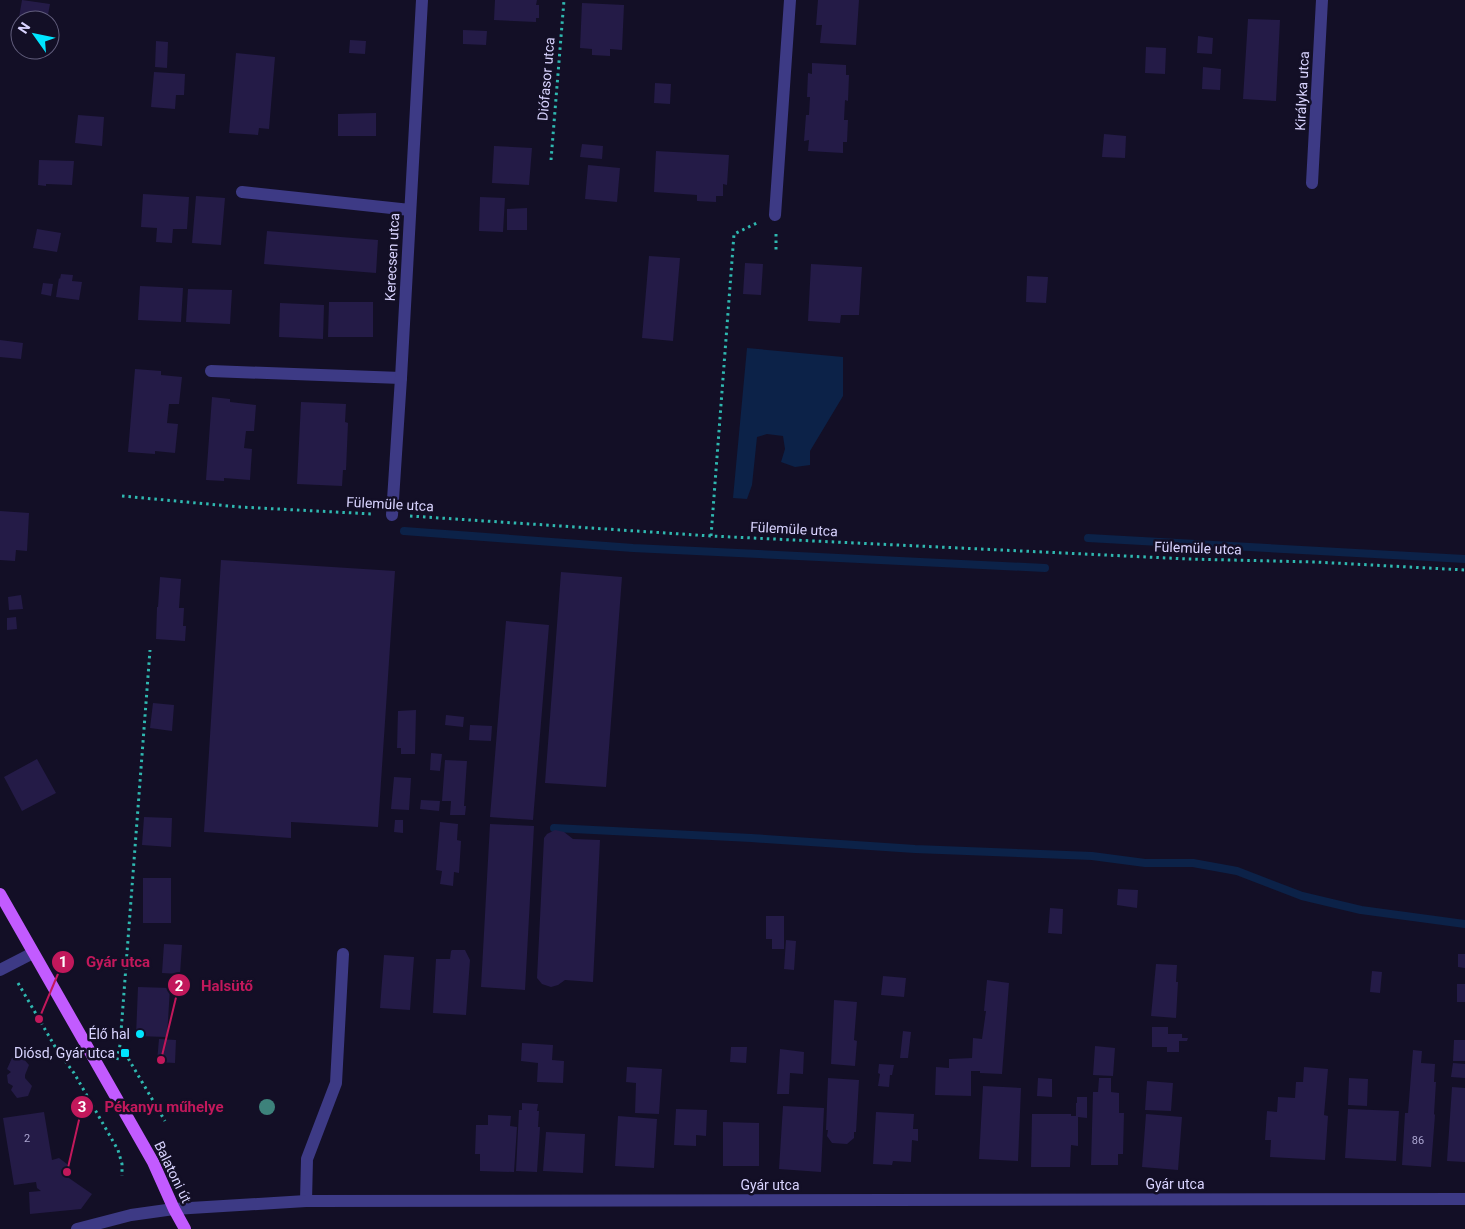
<svg xmlns="http://www.w3.org/2000/svg" width="1465" height="1229" viewBox="0 0 1465 1229" font-family="Roboto,sans-serif">
<style>
.water{fill:#0c2248}
.lines{fill:none;stroke-linecap:round;stroke-linejoin:round}
.stream{stroke:#0c2248;stroke-width:8}
.building{fill:#241b47}
.path{stroke:#2fb8b0;stroke-width:3;stroke-dasharray:2.5 4;stroke-linecap:butt}
.service{stroke:#3d3a85;stroke-width:12}
.minor{stroke:#3d3a85;stroke-width:12}
.primary{stroke:#c25bff;stroke-width:12}
.tree{fill:#3d827b}
.poi-dot{fill:#00e5ff;stroke:#130f26;stroke-width:2}
.labels{text-anchor:middle;dominant-baseline:central;stroke-width:5;stroke-linejoin:round;paint-order:stroke}
.number-label{font-size:11px;fill:#aca6d1}
.street-label{font-size:14px;fill:#d9d4ff;stroke:#130f26}
.poi-label{font-size:14px;fill:#d9d4ff;stroke:#130f26;text-anchor:end}
.leader{fill:none;stroke:#c2185b;stroke-width:2}
.callout-dot{fill:#c2185b;stroke:#130f26;stroke-width:2}
.mark-label{font-size:15px;text-anchor:middle;font-weight:bold;fill:#fff}
.callout-label{font-size:15px;text-anchor:middle;font-weight:bold;fill:#c2185b;stroke:#130f26;stroke-width:5;stroke-linejoin:round;paint-order:stroke}
</style>
<rect width="100%" height="100%" fill="#130f26"/>
<path class="water" d="M747,348L843,357V396L810,451V465L795,467L781,462L785,449L783,436L767,434L757,437L752,485L747,499L733,498Z"/>
<g class="lines">
<path class="stream" d="M404,531L633,548L1045,568
M1088,538L1465,559
M554,828L751,838L915,849L1092,856L1145,863H1193L1237,871L1302,896L1361,910L1465,924"/>
</g>
<path class="building" d="M22,0L50,4L47,20H20V42L15,41Z
M495,0H537L536,5H539V18H536V22L494,20Z
M818,0H859L856,45L820,43L822,25H816Z
M582,3L624,5L622,50L610,49V56L592,55V49L580,48Z
M1248,19L1280,20L1276,101L1243,99Z
M463,30L487,31L486,45L463,44Z
M1198,36L1213,38L1212,54L1197,53Z
M350,40L366,41L365,54L349,53Z
M156,41L168,42L167,68L155,67Z
M1146,47L1166,48L1165,74L1145,73Z
M236,53L275,57L269,129L259,128L258,135L229,133Z
M812,63L846,65V75H849L848,101L845,100L844,120H848L847,142H843V153L808,151L809,140L804,141L806,115H809L810,97H807L808,73L812,74Z
M1203,67L1221,69L1220,90L1202,89Z
M154,72L185,74L184,95H176L175,109L151,107Z
M655,83L671,84L670,104L654,103Z
M376,113V136H338V114Z
M78,115L104,117L102,146L75,143Z
M1104,134L1126,136L1125,158L1102,157Z
M582,144L603,146L602,159L580,157Z
M494,146L532,148L529,185L492,183Z
M656,151L729,155L727,185L723,184V196H716V202L697,201V195L654,192Z
M39,160L74,161L72,185L46,184V186L38,185Z
M588,165L620,168L617,202L585,199Z
M143,194L189,197L187,229H173L172,243L156,242L157,228L141,227Z
M196,196L225,198L221,245L192,243Z
M480,197L505,198L503,232L479,231Z
M527,208V230H507V209Z
M37,229L61,233L57,252L33,248Z
M267,231L378,240L376,273L264,264Z
M649,256L680,258L673,341L642,338Z
M745,263L763,264L761,295L743,294Z
M811,264L862,267L859,315H841L840,323L808,321Z
M61,274L73,275L72,281L82,282L79,300L56,297L59,278L60,279Z
M1027,276L1048,277L1046,303L1026,302Z
M43,283L53,284L51,296L41,294Z
M140,286L183,288L181,322L138,320Z
M188,289L232,290L230,324L186,322Z
M329,302H373V337H328Z
M280,303L324,305L323,339L279,337Z
M0,340L23,343L21,359L0,357Z
M135,369L161,371V375L182,377L179,404H169L167,423L178,424L175,453L155,451V454L128,452Z
M212,397L230,399V402L256,405L254,431H246L244,448L252,449L250,480L224,478V481L206,480Z
M301,402L346,404L345,422L348,423L346,470H343L342,486L297,484Z
M0,511L29,513L27,551L16,550L15,561L0,560Z
M221,560L395,571L378,827L291,822V838L204,832Z
M561,572L622,577L606,787L545,783Z
M160,577L181,579L179,608H184L183,626H186L185,641L156,639L157,607H158Z
M21,595L23,609L9,610L8,597Z
M16,617L17,629L7,630V618Z
M506,621L549,625L533,820L490,817Z
M153,703L174,705L172,731L150,728Z
M416,710L415,754H401V748H397L398,711Z
M446,715L464,717L463,727L445,725Z
M470,725L492,726L491,741L469,740Z
M431,753L442,754L440,771L430,770Z
M37,759L56,793L22,811L4,777Z
M445,760L467,761L464,806H466L465,815H450L451,801H442Z
M394,777L411,778L409,810L391,809Z
M421,800L440,801L439,811L420,809Z
M144,817L172,818L171,847L142,845Z
M395,820H403V833L394,832Z
M440,822L458,824L457,840L461,841L459,873L454,872L453,886L440,884L442,871L436,870Z
M490,824L534,826L525,990L481,987Z
M555,830L564,832L573,839L600,840L593,982L565,980L558,985L551,987L542,984L537,978L544,838L547,834Z
M143,878H171V923H143Z
M1118,889L1138,890L1137,908L1117,905Z
M1050,908L1063,909L1062,934L1048,933Z
M766,916H784V949H772V939H766Z
M786,940L796,941L794,970L784,969Z
M164,944L182,945L180,974L162,973Z
M452,950H465L470,960L466,1015L433,1013L436,959H450L451,951Z
M1458,954H1465V968L1458,967Z
M384,955L414,957L410,1010L380,1008Z
M1156,964L1177,965L1176,982H1178L1176,1018L1151,1016Z
M1372,971L1382,972L1380,993L1370,992Z
M883,976L906,978L904,997L881,995Z
M987,980L1009,983L1002,1074L980,1073V1071H971V1096L935,1095L936,1067L949,1068V1059L972,1058L973,1038L982,1039L986,1011H984Z
M1457,984H1465V1002H1457Z
M138,987L170,988L167,1037L136,1036Z
M834,1000L857,1002L854,1040L857,1041L855,1066L831,1064Z
M1152,1027H1168V1034H1182V1038H1188L1187,1041H1179V1052H1167V1047H1152Z
M903,1031L911,1032L908,1058H900Z
M159,1039L176,1040L175,1063L157,1062Z
M1454,1040H1465V1061H1453Z
M522,1043L553,1045L552,1060L564,1061L563,1083L537,1082L538,1063L521,1061Z
M1095,1046L1115,1048L1113,1076L1093,1075Z
M731,1047H747L746,1063L730,1062Z
M780,1049L804,1052L803,1074L790,1073L789,1094H777Z
M1413,1050L1422,1051L1421,1063L1435,1064L1434,1082H1436L1434,1114L1435,1115L1431,1167L1402,1165L1405,1113H1408Z
M22,1057L29,1065L25,1075V1078L32,1086L28,1096L17,1098L11,1090L13,1086L8,1083L7,1075L11,1072L7,1069L12,1058Z
M1453,1063L1465,1064V1078L1451,1077Z
M879,1064L894,1065L892,1075H890L889,1087L878,1086L880,1074L878,1073Z
M627,1067L662,1069L659,1114L635,1113L636,1083L626,1082Z
M1304,1067L1328,1069L1324,1115L1328,1116L1325,1160L1270,1157L1271,1140H1265L1267,1111L1277,1112L1278,1097L1295,1098L1296,1082H1303Z
M828,1078L859,1080L856,1132H854V1138L847,1144L832,1143L827,1136L828,1130H826Z
M1038,1078L1052,1079V1097L1037,1096Z
M1099,1078H1111V1092L1119,1093V1113H1124L1123,1154H1118V1165H1091L1093,1092H1098Z
M1349,1078L1368,1079L1367,1106L1348,1105Z
M1147,1081L1173,1083L1171,1111L1145,1110Z
M983,1086L1021,1088L1018,1161L979,1159Z
M1452,1087L1465,1088V1162L1447,1161Z
M1077,1097H1087V1118L1078,1117V1146L1071,1145L1070,1167H1031L1032,1114H1071V1116H1076V1103H1077Z
M522,1103L538,1104L537,1111H539L538,1127H540L537,1172L516,1171L519,1110H522Z
M783,1106L824,1108L821,1172L779,1169Z
M676,1109L707,1110L706,1136L696,1135V1146L674,1145Z
M1348,1109L1399,1111L1396,1161L1345,1158Z
M44,1112L52,1160L59,1158L67,1164L68,1173L66,1176L92,1194L81,1209L30,1214L29,1192L41,1191L37,1188L36,1182L14,1185L3,1118Z
M876,1112L914,1114L913,1129H918V1141L912,1140L911,1162L893,1161L892,1165L873,1164Z
M1146,1114L1182,1117L1178,1170L1142,1167Z
M488,1115L511,1116L510,1126L517,1127L514,1172L480,1171V1154H475L476,1125H488Z
M618,1116L657,1119L654,1168L615,1166Z
M723,1122L759,1123V1166H723Z
M546,1132L585,1134L583,1173L543,1171Z"/>
<g class="lines">
<path class="path" d="M551,160L564,0
M776,234V252
M122,496L240,507L373,514
M410,516L711,536L1188,559L1315,562L1465,570
M711,536L734,234L757,223
M18,983L57,1050L74,1073L118,1150L122,1164V1176
M125,1053L165,1121
M117,1060L120,1045L150,650"/>
<path class="service" d="M211,371L401,378
M0,970L33,953
M306,1201L307,1159L336,1083L343,954"/>
<path class="minor" d="M1312,183L1322,0
M242,192L410,210
M775,215L790,0
M392,515L401,378L422,0
M77,1229L131,1215L174,1209L306,1201L1465,1199"/>
<path class="primary" d="M0,894L153,1162L174,1209L185,1229"/>
</g>
<circle class="tree" cx="267" cy="1107" r="8"/>
<g class="poi-dot">
<circle cx="140" cy="1034" r="5"/>
<rect x="120" y="1048" width="10" height="10" rx="2.5"/>
</g>
<g class="labels">
<g class="number-label">
<text x="27" y="1138">2</text>
<text x="1418" y="1140">86</text>
</g>
<g class="street-label">
<text transform="translate(546 79) rotate(-85)">Diófasor utca</text>
<text transform="translate(1302 91) rotate(-87)">Királyka utca</text>
<text transform="translate(392 257) rotate(-87)">Kerecsen utca</text>
<text transform="translate(390 504) rotate(3)">Fülemüle utca</text>
<text transform="translate(794 529) rotate(3)">Fülemüle utca</text>
<text transform="translate(1198 548) rotate(2)">Fülemüle utca</text>
<text transform="translate(173 1172) rotate(64)">Balatoni út</text>
<text x="1175" y="1184">Gyár utca</text>
<text x="770" y="1185">Gyár utca</text>
</g>
<g class="poi-label">
<text x="130" y="1034">Élő hal</text>
<text x="115" y="1053">Diósd, Gyár utca</text>
</g>
</g>
<path class="leader" d="M39 1019L63 962M161 1060L179 985M67 1172L82 1107"/>
<g class="callout-dot">
<circle cx="39" cy="1019" r="5"/>
<circle cx="161" cy="1060" r="5"/>
<circle cx="67" cy="1172" r="5"/>
<circle cx="63" cy="962" r="12"/>
<circle cx="179" cy="985" r="12"/>
<circle cx="82" cy="1107" r="12"/>
</g>
<g class="mark-label">
<text x="63" y="967">1</text>
<text x="179" y="991">2</text>
<text x="82" y="1112">3</text>
</g>
<g class="callout-label">
<text x="118" y="967">Gyár utca</text>
<text x="227" y="991">Halsütő</text>
<text x="164" y="1112">Pékanyu műhelye</text>
</g>
<g transform="translate(35 35) rotate(303)"><circle r="24" fill="#130f26" stroke="#625e7d"/>
<path d="M0-4L9 19L0 12L-9 19Z" fill="#00e5ff"/>
<text y="-8" font-size="14" font-weight="bold" text-anchor="middle" fill="#d9d4ff">N</text>
</g>
</svg>
